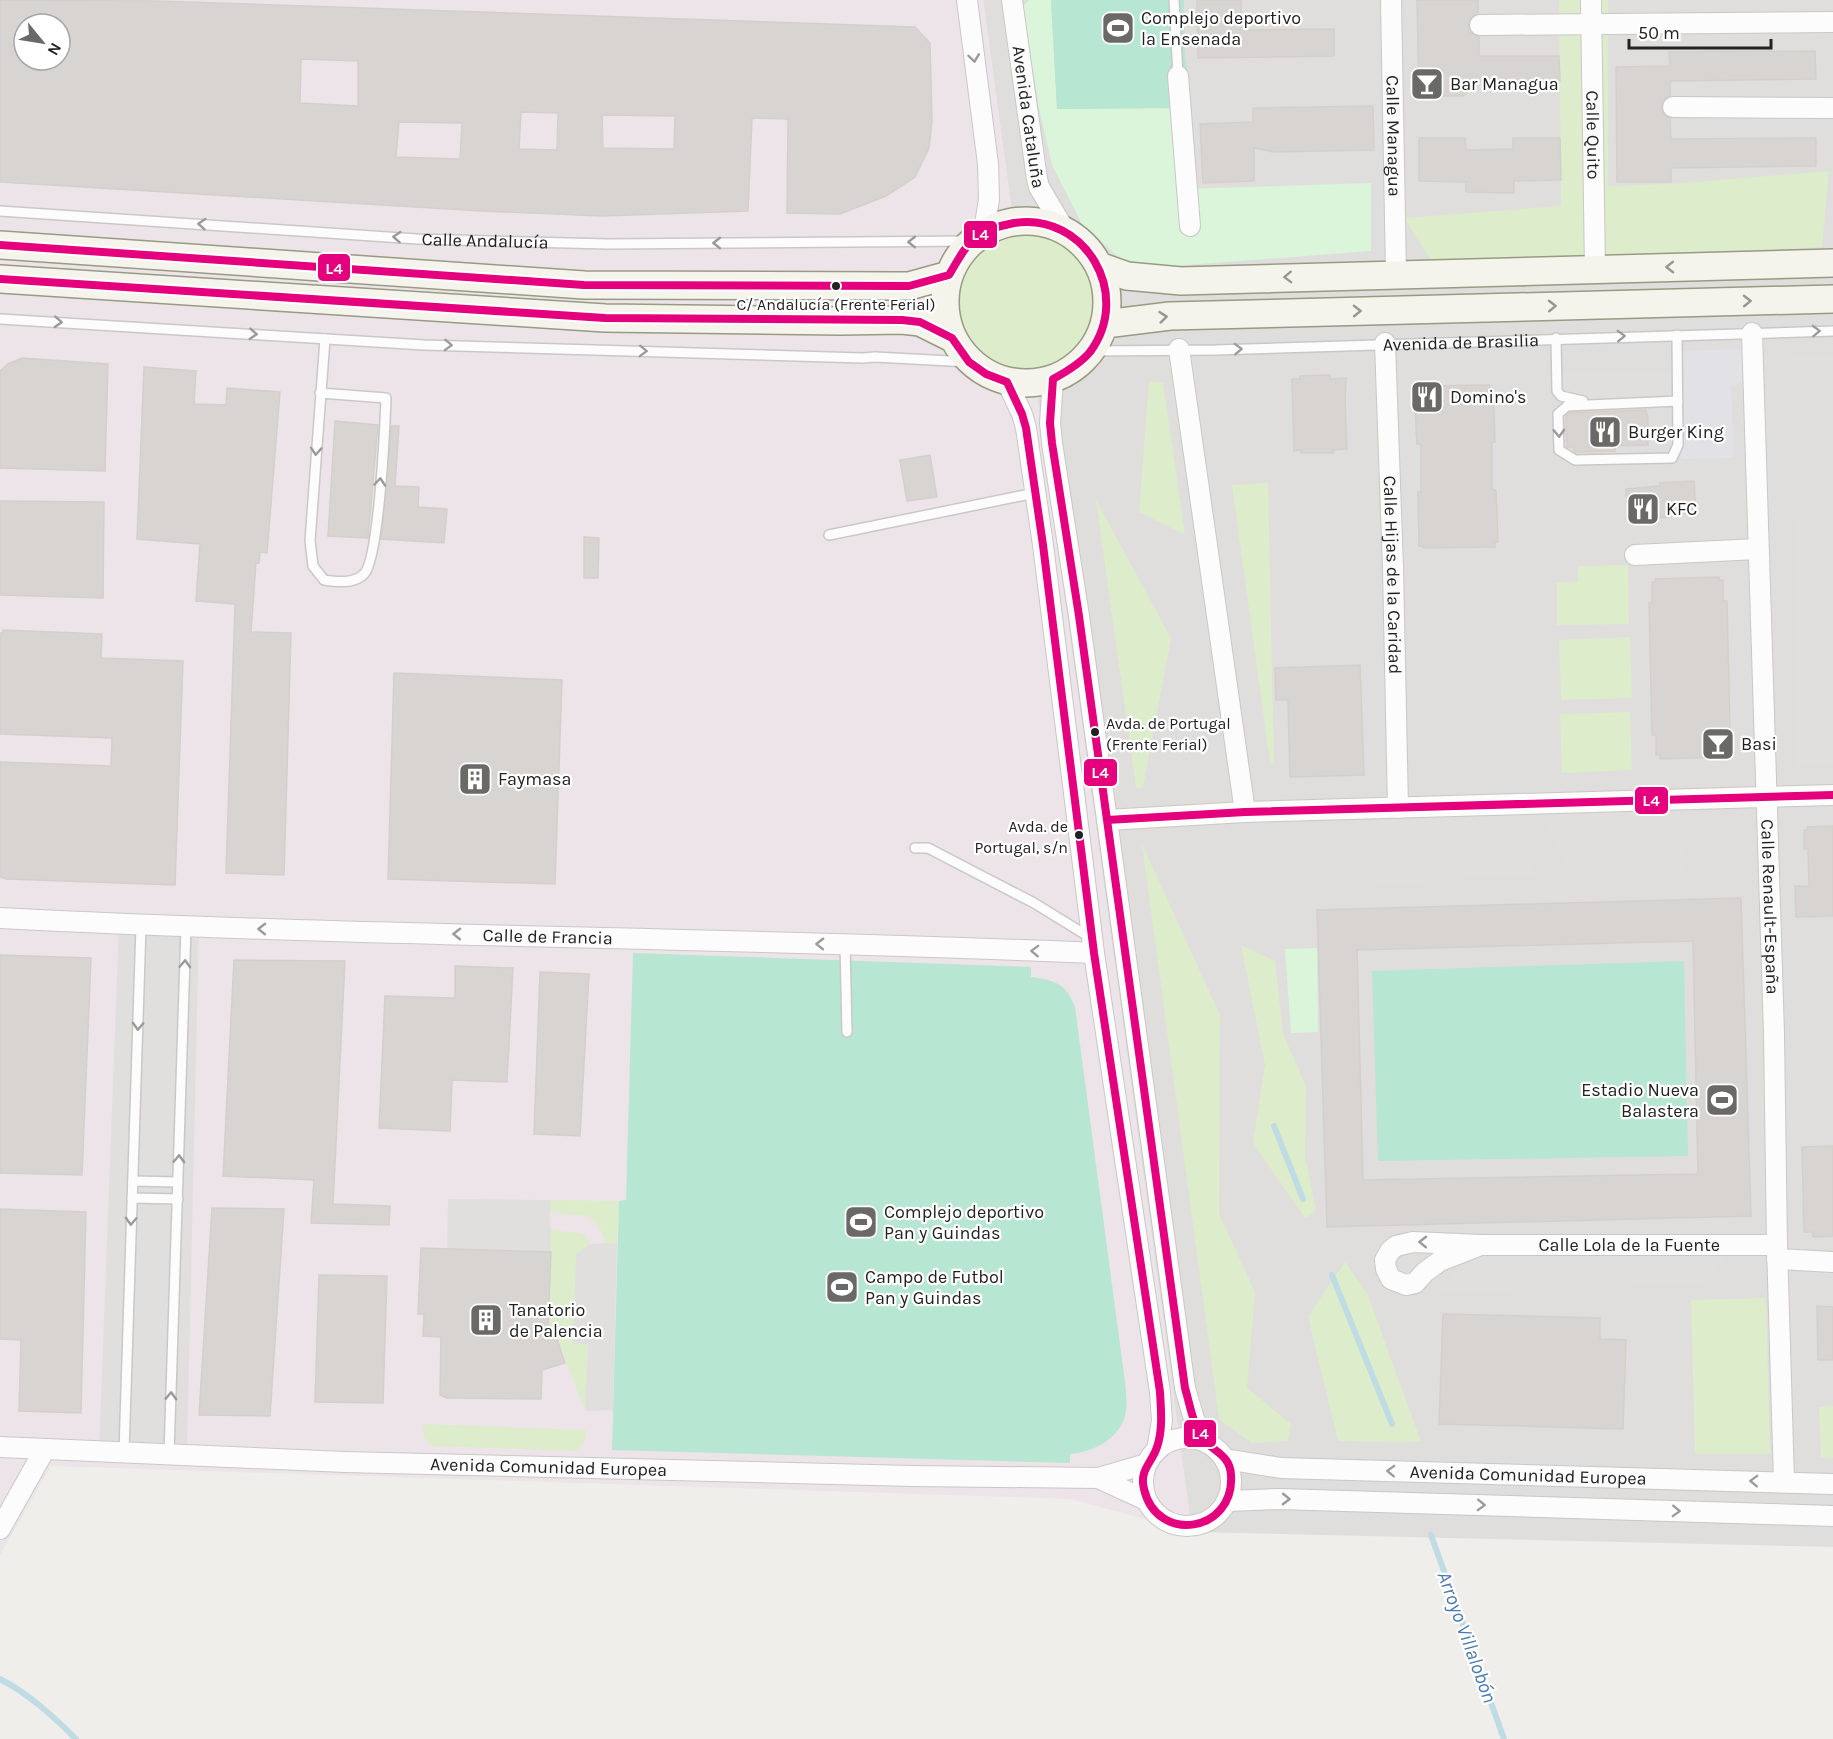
<svg xmlns="http://www.w3.org/2000/svg" width="1833" height="1739" viewBox="0 0 1833 1739" font-family="Karla,sans-serif">
<style>
.residential{fill:#dfdedc}
.industrial{fill:#ede4e9;fill-rule:evenodd}
.grass{fill:#ddeccb}
.park{fill:#daf5da}
.pitch{fill:#b7e6d2}
.parking{fill:#e0dfde}
.plaza{fill:#e2e1e5}
.lines{fill:none;stroke-linecap:round;stroke-linejoin:round}
.stream{stroke:#bfdbe3;stroke-width:6}
.building{fill:#d7d4d2;stroke:#d3d0cc;stroke-width:1.5;fill-rule:evenodd}
.lane-casing{stroke:#c9c8c7;stroke-width:12}
.street-casing{stroke:#c9c8c7;stroke-width:22}
.secondary-casing{stroke:#999a82;stroke-width:30}
.lane{stroke:#fdfcfc;stroke-width:9}
.street{stroke:#fdfcfc;stroke-width:20}
.secondary{stroke:#f4f4ed;stroke-width:27}
.bus-1-casing{stroke:#fff;stroke-width:12}
.bus-1{stroke:#e5007d;stroke-width:8}
.oneway{stroke:#9a9a9a}
.oneway2{stroke:#969692}
.bus-dot{fill:#222;stroke:#fff;stroke-width:2}
.labels{text-anchor:middle;dominant-baseline:central;stroke-width:4.5;stroke-linejoin:round;paint-order:stroke}
.bus-label{font-size:16px;fill:#222;stroke:#fff}
.poi-label{font-size:18px;fill:#222;stroke:#fff;text-anchor:start}
.street-label{font-size:18px;fill:#222;stroke:#fff}
.water-label{font-size:20px;font-style:italic;fill:#4a7aab;stroke:#fff}
.line-badge{stroke:#fff;stroke-width:2}
.badge-label{font-size:16px;text-anchor:middle;font-weight:bold;fill:#fff}
</style>
<rect width="100%" height="100%" fill="#f0eeeb"/>
<path class="residential" d="M983,0H1833V1547L1192,1532Z"/>
<path class="industrial" d="M0,0H983L1192,1532L1071,1499L51,1466L0,1555ZM24,24H60V60H24Z"/>
<path class="grass" d="M1559,0H1608V186L1671,184L1829,171L1822,247L1434,265L1404,218L1561,206Z
M945 302a81 81 0 1 1 162 0a81 81 0 1 1-162 0Z
M1149,381L1163,383L1185,535L1139,512Z
M1268,483L1274,764L1270,763L1232,485Z
M1096,500L1171,638L1143,787L1136,788Z
M1628,565L1629,624L1557,625V583L1578,582V566Z
M1630,637L1632,698L1561,700L1559,640Z
M1630,712L1632,770L1562,773L1560,714Z
M1142,844L1220,1015L1219,1214L1255,1292L1247,1388L1291,1424L1288,1441L1252,1443L1219,1419Z
M1241,945L1275,961L1283,1034L1306,1086L1305,1156L1316,1210L1305,1218L1253,1143L1265,1065Z
M550,1200L619,1201L617,1243H606C592,1203 580,1221 550,1211Z
M550,1229L578,1233L585,1235L590,1244L576,1254L573,1344L588,1343L585,1411L553,1327H548Z
M1345,1262L1367,1293L1421,1442L1338,1441L1308,1316Z
M1766,1298L1770,1454H1695L1691,1300Z
M1833,1406V1458L1821,1457L1819,1407Z
M423,1424L586,1430C586,1441 584,1445 575,1451L432,1446L424,1437Z"/>
<path class="park" d="M1029,0H1051L1057,109L1172,108L1181,189L1371,183V251L1173,266L1126,264L1082,224L1052,165L1039,108L1023,7Z
M1317,948L1318,1032L1291,1033L1285,949Z"/>
<path class="pitch" d="M1051,0H1184L1185,56L1192,108L1057,109Z
M633,953L1031,967V977C1054,980 1066,983 1075,1007L1125,1382C1126,1391 1127,1402 1126,1411C1122,1438 1094,1452 1070,1454V1463L612,1450L619,1201L626,1200Z
M1684,961L1688,1156L1378,1161L1372,971Z"/>
<path class="parking" d="M1833,354V765L1797,766L1791,355Z
M1678,372V401L1597,404L1561,396L1557,373Z
M1536,804L1680,809L1682,873H1570L1537,805L1534,874L1376,885L1375,808Z
M119,924L199,928L187,1455L99,1450Z
M448,1199L550,1200L551,1252L447,1249Z
M617,1243L613,1410L585,1411L588,1344H573L576,1254L590,1244Z
M1481,1245H1736L1704,1285L1440,1291Z"/>
<path class="plaza" d="M1741,349L1746,379L1731,387L1734,458L1681,459L1677,351Z"/>
<g class="lines">
<path class="stream" d="M1274,1126L1303,1199
M1332,1275L1392,1424
M1431,1535L1504,1739
M0,1679C29,1694 53,1716 76,1739"/>
</g>
<path class="building" d="M0,0L158,1L915,27L930,43L932,121L929,148L915,177L886,196L840,214L787,213L788,119L752,118L748,211L602,216L482,211L0,182ZM24,24H60V60H24ZM301,59L358,61V106L300,103ZM521,112L558,113L557,150L519,149ZM602,115L675,116L674,149L603,148ZM399,122L462,123L460,159L396,157Z
M1197,0H1241V30L1334,29V56L1198,58Z
M1417,0H1478V13L1470,19L1468,25L1470,32L1479,37V56H1559L1560,81L1477,82L1463,96H1419Z
M1815,51L1816,79L1670,81V96L1663,100L1661,108L1663,113L1670,118L1671,139L1816,138V166L1671,168V182H1617L1616,67L1670,66L1669,52Z
M1373,106L1374,150L1273,152L1254,148V181L1203,183L1200,124L1253,122V108Z
M1419,138H1465L1466,150L1513,149V138H1560L1561,180L1514,181V193L1466,192V182L1419,181Z
M22,358L108,364L105,471L0,468V371L8,364Z
M144,367L196,371L194,404L226,405L227,388L280,392L267,553L260,552L259,563L256,562L251,632L291,633L284,875L226,873L235,604L196,601L200,544L137,539Z
M1330,375V379L1346,378L1345,402L1347,449L1333,450V453H1301L1302,450L1294,451L1292,379H1300V376Z
M1490,385V388H1493L1495,442H1492V489L1496,490L1498,542L1495,543V547L1423,548V546H1419L1418,492H1421V444H1417L1414,391L1420,390L1419,386Z
M1646,410L1648,418V445L1615,446V451L1575,452L1573,447H1567L1566,416L1570,413Z
M335,421L378,425L368,538L328,536Z
M391,426H399L395,486L419,487L418,507L447,509L444,543L381,539Z
M930,455L937,497L907,501L900,460Z
M1694,481L1696,513L1671,514V517L1652,518V515L1628,517L1626,489L1660,486V483Z
M0,501L104,502L103,598L0,595Z
M584,537L599,538L598,578H584Z
M1719,577V580H1723V601H1727L1730,733H1727V754H1724V757L1660,759V755H1656V735H1652L1649,603H1652V582H1655V579Z
M3,630L102,634L101,658L183,661L175,885L6,879L0,877V762L111,766L112,738L0,734V633H3Z
M1360,665L1364,775L1290,777L1288,700H1276L1275,668Z
M394,673L562,680L555,884L388,879Z
M1833,826V916L1796,917L1795,886H1809L1808,849H1804V830H1807V827Z
M1741,898L1751,1216L1327,1227L1317,910ZM1693,941L1698,1174L1363,1180L1357,950Z
M0,955L91,958L82,1175L0,1173Z
M234,960L345,961L333,1204L390,1206L389,1225L311,1223L314,1180L223,1176Z
M455,966L513,968L507,1082L452,1080L450,1131L379,1128L385,996L455,998Z
M540,972L589,974L580,1136L534,1134Z
M1833,1146V1236L1813,1237V1232H1804L1802,1147Z
M212,1208L284,1209L270,1416L199,1415Z
M0,1209L86,1212L81,1413L19,1411L21,1340L0,1339Z
M421,1248L551,1252L548,1327H553L565,1363L542,1370L541,1399L447,1398L440,1395L441,1337L423,1336L424,1314H418Z
M319,1275L387,1276L383,1403L315,1402Z
M1817,1306L1833,1307V1360H1818Z
M1443,1314L1600,1318V1339L1626,1340L1623,1429L1439,1424Z"/>
<g class="lines">
<g class="lane-casing">
<g id="lane">
<path d="M1174,0L1178,76"/>
<path id="s1" d="M0,211L417,239L608,244L971,241"/>
<path d="M0,319L424,345L863,358L875,357L969,362"/>
<path d="M1677,335L1678,445L1672,458L1575,460L1559,450L1558,414L1567,406L1678,401"/>
<path d="M1556,338L1557,391L1561,396L1583,401"/>
<path id="s2" d="M1091,351L1216,350L1833,331"/>
<path d="M320,393L386,398C385,426 379,559 364,574C354,584 337,582 324,580L313,566L310,541L325,339"/>
<path d="M829,535L1035,493"/>
<path d="M915,848H928L1034,903L1091,938"/>
<path d="M845,944L847,1032"/>
<path d="M133,1181L178,1182"/>
<path d="M132,1198L178,1199"/>
<path d="M124,1452L141,926"/>
<path d="M169,1454L186,927"/>
</g>
</g>
<g class="street-casing">
<g id="street">
<path d="M967,0L988,164L989,199L984,231"/>
<path id="s3" d="M1012,0L1037,179L1039,187L1064,229"/>
<path id="s4" d="M1391,0L1396,274"/>
<path id="s5" d="M1591,0L1595,269"/>
<path d="M1480,25L1833,22"/>
<path d="M1178,76L1190,226"/>
<path d="M1673,107L1833,108"/>
<path id="s6" d="M1752,333L1774,1034L1777,1245L1784,1482"/>
<path id="s7" d="M1385,343L1393,568L1398,808"/>
<path d="M1179,349L1245,812"/>
<path d="M1053,379L1050,423L1052,443L1079,616L1185,1388L1194,1419L1205,1441"/>
<path d="M1007,382L1022,414L1026,428L1043,545L1094,953L1160,1392L1162,1421L1157,1450"/>
<path d="M1635,555L1758,549"/>
<path d="M1107,820L1245,812L1833,795"/>
<path id="s8" d="M0,918C364,937 729,937 1094,953"/>
<path id="s9" d="M1481,1245L1440,1261L1425,1272L1415,1283L1406,1285L1391,1279L1386,1269L1385,1260L1390,1251L1396,1246L1413,1242L1481,1245H1777"/>
<path d="M1777,1259L1833,1262"/>
<circle cx="1187" cy="1482" r="44"/>
<path id="s10" d="M0,1447L345,1462L912,1476L1098,1478L1146,1464"/>
<path id="s11" d="M1225,1459L1281,1468L1833,1484"/>
<path d="M1098,1478L1146,1500"/>
<path d="M1228,1501L1279,1499L1833,1516"/>
<path d="M0,1529L45,1449"/>
</g>
</g>
<g class="secondary-casing">
<path id="secondary" d="M945 302a81 81 0 1 1 162 0a81 81 0 1 1-162 0Z
M0,245L584,285L896,286H909L949,275
M1099,266L1127,276L1181,281L1833,263
M0,279L605,318L841,321L902,320L920,322L952,338
M1105,324L1170,316L1833,299"/>
</g>
<use href="#lane" class="lane"/>
<use href="#street" class="street"/>
<use href="#secondary" class="secondary"/>
<g class="bus-1-casing">
<path id="bus-1" d="M0,245L584,285L909,286L949,275C957,262 964,247 975,238C986,229 1000,226 1014,223C1085,212 1133,294 1090,352C1080,364 1066,372 1053,379L1050,423L1052,443L1079,616L1185,1388C1190,1405 1193,1426 1204,1440C1214,1452 1230,1455 1231,1475C1235,1532 1157,1545 1144,1489C1139,1470 1152,1463 1157,1447C1163,1430 1161,1410 1160,1392L1094,953L1043,545L1026,428L1022,414L1007,382L986,374L969,362L952,338L920,322L902,320L605,318L0,279
M1107,820L1245,812L1833,795"/>
</g>
<use href="#bus-1" class="bus-1"/>
</g>
<defs><path id="oneway-chevron" d="M-2-3.5L2.5 0L-2 3.5" fill="none" stroke-width="1.6" stroke-linecap="round" stroke-linejoin="round" transform="scale(1.5)"/></defs>
<g class="oneway">
<use href="#oneway-chevron" transform="translate(974 58) rotate(82)"/>
<use href="#oneway-chevron" transform="translate(202 224) rotate(-176)"/>
<use href="#oneway-chevron" transform="translate(397 237) rotate(-176)"/>
<use href="#oneway-chevron" transform="translate(912 242) rotate(-180)"/>
<use href="#oneway-chevron" transform="translate(717 243) rotate(180)"/>
<use href="#oneway-chevron" transform="translate(58 322) rotate(3)"/>
<use href="#oneway-chevron" transform="translate(1816 331) rotate(-2)"/>
<use href="#oneway-chevron" transform="translate(253 334) rotate(4)"/>
<use href="#oneway-chevron" transform="translate(1621 336) rotate(-2)"/>
<use href="#oneway-chevron" transform="translate(448 345) rotate(2)"/>
<use href="#oneway-chevron" transform="translate(1238 349) rotate(-2)"/>
<use href="#oneway-chevron" transform="translate(643 351) rotate(2)"/>
<use href="#oneway-chevron" transform="translate(1559 433) rotate(88)"/>
<use href="#oneway-chevron" transform="translate(316 451) rotate(94)"/>
<use href="#oneway-chevron" transform="translate(380 482) rotate(-85)"/>
<use href="#oneway-chevron" transform="translate(262 929) rotate(-179)"/>
<use href="#oneway-chevron" transform="translate(457 934) rotate(-179)"/>
<use href="#oneway-chevron" transform="translate(820 944) rotate(-179)"/>
<use href="#oneway-chevron" transform="translate(1035 951) rotate(-178)"/>
<use href="#oneway-chevron" transform="translate(185 964) rotate(-88)"/>
<use href="#oneway-chevron" transform="translate(138 1026) rotate(92)"/>
<use href="#oneway-chevron" transform="translate(179 1159) rotate(-88)"/>
<use href="#oneway-chevron" transform="translate(131 1221) rotate(92)"/>
<use href="#oneway-chevron" transform="translate(1423 1242) rotate(-179)"/>
<use href="#oneway-chevron" transform="translate(171 1396) rotate(-88)"/>
<use href="#oneway-chevron" transform="translate(1391 1471) rotate(-178)"/>
<use href="#oneway-chevron" transform="translate(1754 1481) rotate(-178)"/>
<use href="#oneway-chevron" transform="translate(1286 1499) rotate(1)"/>
<use href="#oneway-chevron" transform="translate(1481 1505) rotate(2)"/>
<use href="#oneway-chevron" transform="translate(1676 1511) rotate(2)"/>
</g>
<g class="oneway2">
<use href="#oneway-chevron" transform="translate(1670 267) rotate(179)"/>
<use href="#oneway-chevron" transform="translate(1288 277) rotate(178)"/>
<use href="#oneway-chevron" transform="translate(1747 301) rotate(-1)"/>
<use href="#oneway-chevron" transform="translate(1552 306) rotate(-1)"/>
<use href="#oneway-chevron" transform="translate(1357 311) rotate(-1)"/>
<use href="#oneway-chevron" transform="translate(1163 317) rotate(-6)"/>
</g>
<defs>
<g id="stadium-square" transform="scale(1.725)"><rect x="-9" y="-9" width="18" height="18" rx="4" fill="#6a6968" stroke="#fff"/><path d="M0-5a6.5 5 0 1 0 0 10a6.5 5 0 1 0 0-10ZM-3.5-1.8h7v3.6h-7Z" fill="#fff"/></g>
<g id="bar-square" transform="scale(1.725)"><rect x="-9" y="-9" width="18" height="18" rx="4" fill="#6a6968" stroke="#fff"/><path d="M-6-5H6L.8 .8V4.5H3.5V6h-7V4.5H-.8V.8Z" fill="#fff"/></g>
<g id="restaurant-square" transform="scale(1.725)"><rect x="-9" y="-9" width="18" height="18" rx="4" fill="#6a6968" stroke="#fff"/><path d="M-5-6h1v4h1v-4h1v4h1v-4h1v5L-1.5 .5V6h-2V.5L-5-1ZM5-6V6H3V1.5H1.5Q1.5-4 5-6Z" fill="#fff"/></g>
<g id="building-square" transform="scale(1.725)"><rect x="-9" y="-9" width="18" height="18" rx="4" fill="#6a6968" stroke="#fff"/><path d="M-4-6H4V6H1V3H-1V6H-4ZM-2.5-4.3h1.7v1.8h-1.7ZM.8-4.3h1.7v1.8H.8ZM-2.5-1h1.7V.8h-1.7ZM.8-1h1.7V.8H.8Z" fill="#fff"/></g>
</defs>
<g fill-rule="evenodd">
<use href="#stadium-square" x="1118" y="28"/>
<use href="#bar-square" x="1427" y="84"/>
<use href="#restaurant-square" x="1427" y="397"/>
<use href="#restaurant-square" x="1605" y="432"/>
<use href="#restaurant-square" x="1643" y="509"/>
<use href="#bar-square" x="1718" y="744"/>
<use href="#building-square" x="475" y="779"/>
<use href="#stadium-square" x="1722" y="1100"/>
<use href="#stadium-square" x="861" y="1222"/>
<use href="#stadium-square" x="842" y="1287"/>
<use href="#building-square" x="486" y="1320"/>
</g>
<g class="bus-dot">
<circle cx="836" cy="286" r="5"/>
<circle cx="1095" cy="732" r="5"/>
<circle cx="1079" cy="835" r="5"/>
</g>
<g class="labels">
<g class="bus-label">
<text x="836" y="304">C/ Andalucía (Frente Ferial)</text>
<text x="1106" y="723" text-anchor="start">Avda. de Portugal<tspan x="1106" dy="21">(Frente Ferial)</tspan></text>
<text x="1068" y="826" text-anchor="end">Avda. de<tspan x="1068" dy="21">Portugal, s/n</tspan></text>
</g>
<g class="poi-label">
<text x="1141" y="18">Complejo deportivo<tspan x="1141" dy="21">la Ensenada</tspan></text>
<text x="1450" y="84">Bar Managua</text>
<text x="1450" y="397">Domino's</text>
<text x="1628" y="432">Burger King</text>
<text x="1666" y="509">KFC</text>
<text x="1741" y="744">Basi</text>
<text x="498" y="779">Faymasa</text>
<text x="1699" y="1090" text-anchor="end">Estadio Nueva<tspan x="1699" dy="21">Balastera</tspan></text>
<text x="884" y="1212">Complejo deportivo<tspan x="884" dy="21">Pan y Guindas</tspan></text>
<text x="865" y="1277">Campo de Futbol<tspan x="865" dy="21">Pan y Guindas</tspan></text>
<text x="509" y="1310">Tanatorio<tspan x="509" dy="21">de Palencia</tspan></text>
</g>
<g class="street-label">
<text stroke="none"><textPath href="#s3" startOffset="118">Avenida Cataluña</textPath></text>
<text stroke="none"><textPath href="#s5" startOffset="135">Calle Quito</textPath></text>
<text stroke="none"><textPath href="#s4" startOffset="136">Calle Managua</textPath></text>
<text stroke="none"><textPath href="#s1" startOffset="486">Calle Andalucía</textPath></text>
<text stroke="none"><textPath href="#s2" startOffset="370">Avenida de Brasilia</textPath></text>
<text stroke="none"><textPath href="#s7" startOffset="232">Calle Hijas de la Caridad</textPath></text>
<text stroke="none"><textPath href="#s6" startOffset="574">Calle Renault-España</textPath></text>
<text stroke="none"><textPath href="#s8" startOffset="548">Calle de Francia</textPath></text>
<text stroke="none"><textPath href="#s9" startOffset="375">Calle Lola de la Fuente</textPath></text>
<text stroke="none"><textPath href="#s10" startOffset="549">Avenida Comunidad Europea</textPath></text>
<text stroke="none"><textPath href="#s11" startOffset="304">Avenida Comunidad Europea</textPath></text>
</g>
<g class="water-label">
<text transform="translate(1467 1637) rotate(70)">Arroyo Villalobón</text>
</g>
</g>
<g class="line-badge">
<rect x="963" y="220" width="35" height="29" rx="6" fill="#e5007d"/>
<rect x="317" y="253" width="34" height="29" rx="6" fill="#e5007d"/>
<rect x="1083" y="758" width="35" height="29" rx="6" fill="#e5007d"/>
<rect x="1634" y="786" width="35" height="29" rx="6" fill="#e5007d"/>
<rect x="1183" y="1419" width="34" height="29" rx="6" fill="#e5007d"/>
</g>
<g class="badge-label">
<text x="980" y="240">L4</text>
<text x="334" y="274">L4</text>
<text x="1100" y="778">L4</text>
<text x="1651" y="806">L4</text>
<text x="1200" y="1439">L4</text>
</g>
<g transform="translate(42 42) rotate(120)"><circle r="28" fill="#ffffff" stroke="#a7a7a7" stroke-width="1.5"/>
<path d="M0-4.5L10 22L0 15L-10 22Z" fill="#6a6968"/>
<text y="-9" font-size="16" font-weight="bold" text-anchor="middle" fill="#222222">N</text>
</g>
<path d="M1629 39v9h142v-9" fill="none" stroke="#222222" stroke-width="3"/>
<text x="1638" y="39" font-size="18" fill="#222222" stroke="#ffffff" stroke-width="4.5" paint-order="stroke">50 m</text>
</svg>
